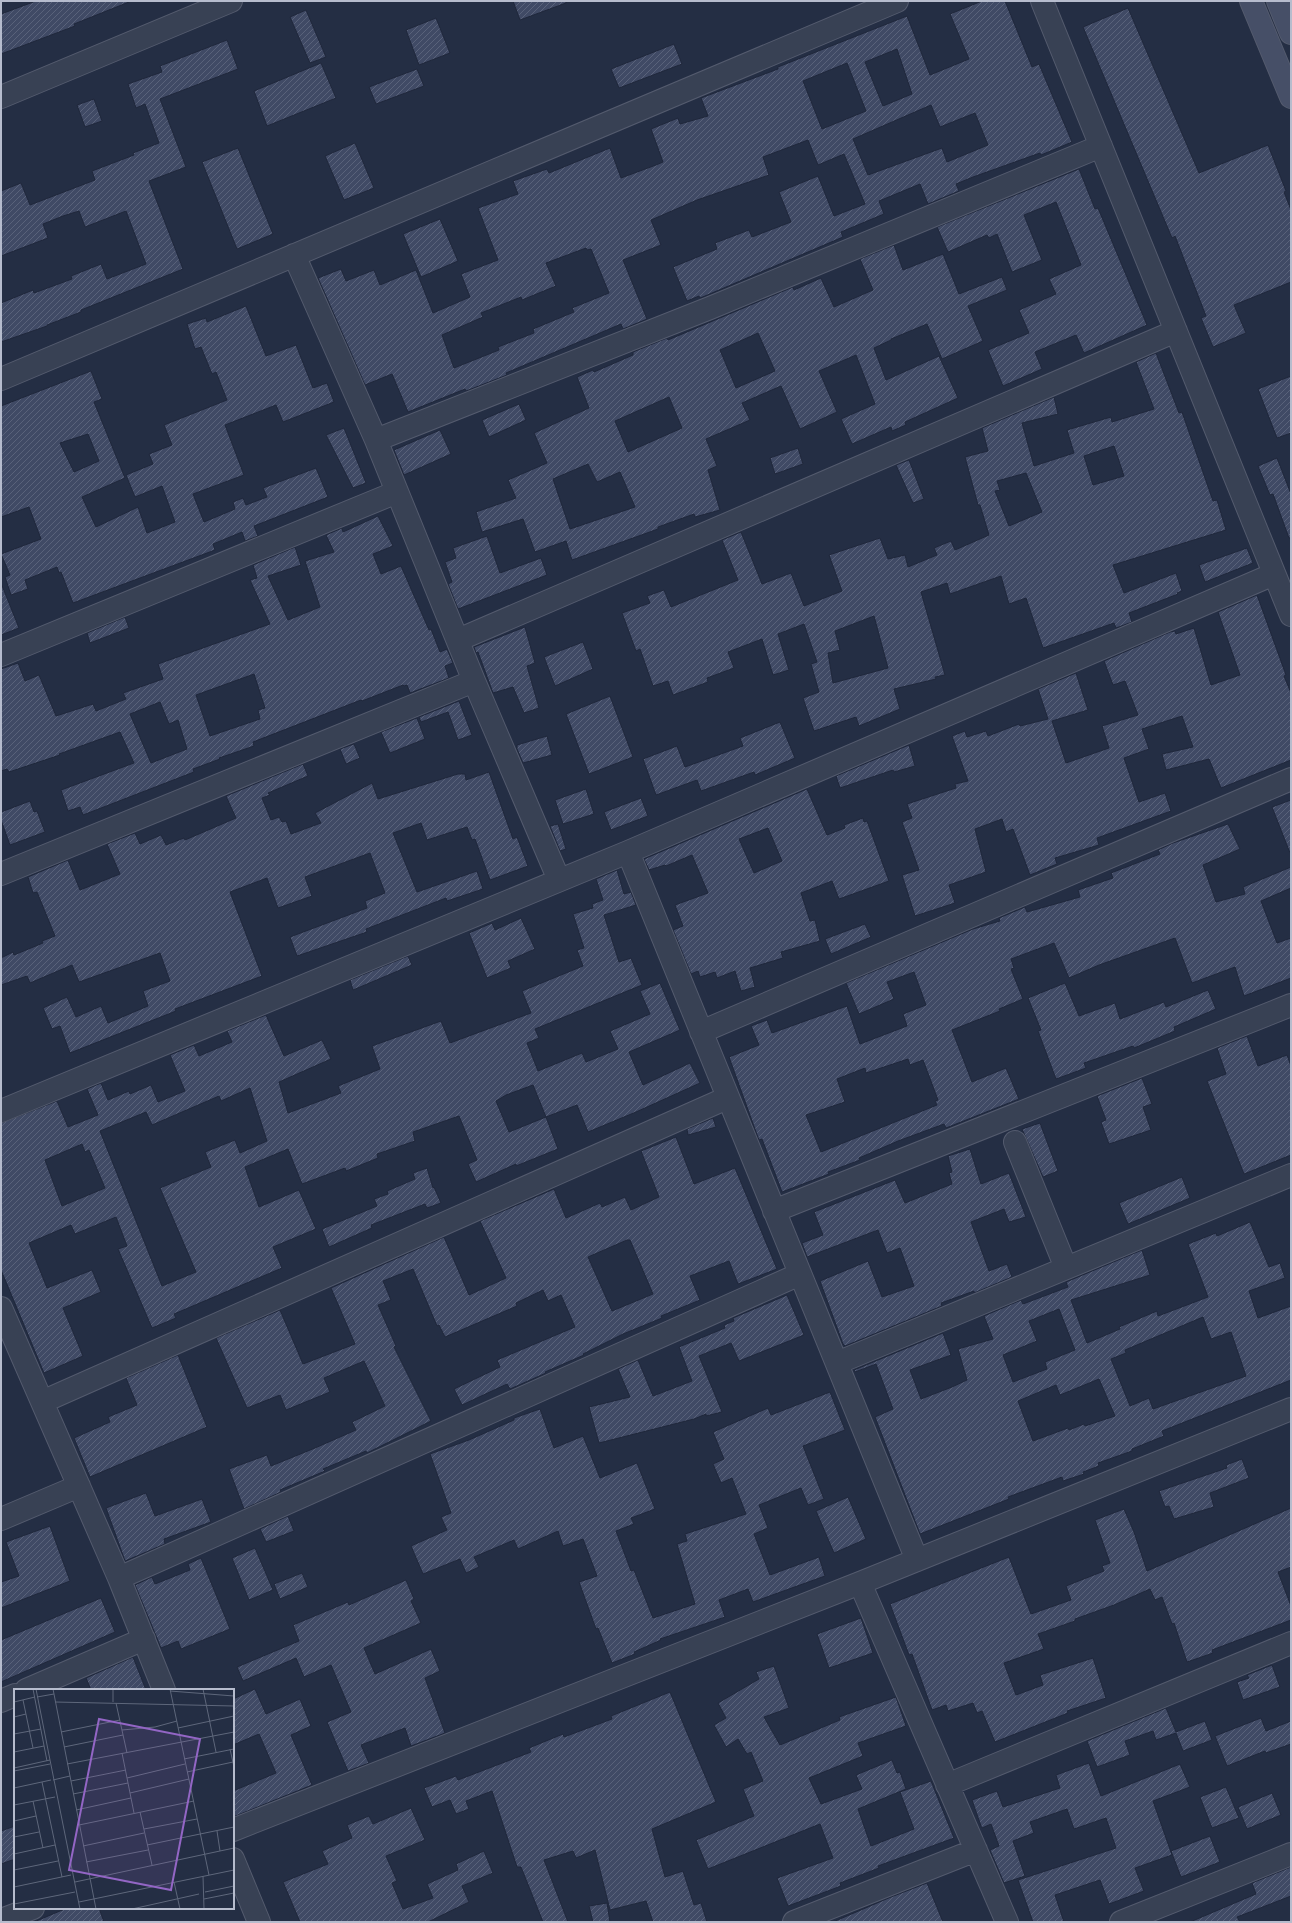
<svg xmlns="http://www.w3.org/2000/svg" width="1292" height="1923" viewBox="0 0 1292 1923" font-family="Barlow,sans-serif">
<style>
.building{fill:url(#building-hatch);stroke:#1f273b;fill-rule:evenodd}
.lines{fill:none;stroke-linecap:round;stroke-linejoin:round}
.street-casing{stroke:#545b6e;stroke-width:24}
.secondary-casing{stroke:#545b6e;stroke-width:24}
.street{stroke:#384154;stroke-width:22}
.secondary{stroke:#464f67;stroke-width:22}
.inset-road{fill:none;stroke:#5e677b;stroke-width:1}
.view{fill:#9366c5;fill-opacity:0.15;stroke:#9366c5;stroke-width:2}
.inset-edge{fill:none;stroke:#b6bccd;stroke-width:2}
</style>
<defs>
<pattern id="building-hatch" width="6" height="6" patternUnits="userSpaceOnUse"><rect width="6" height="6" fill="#404a65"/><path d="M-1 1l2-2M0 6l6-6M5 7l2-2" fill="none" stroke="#59627a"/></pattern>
</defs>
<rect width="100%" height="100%" fill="#242e44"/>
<path class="building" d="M36,1H129V2L74,24L75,26L1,54V14Z
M513,1H566V3L520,20Z
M982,1H1005L1032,67L1039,64L1072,142L1041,155L1040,153L973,177L956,184L959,191L928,204L920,184L879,201L884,214L841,232L843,237L705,296L700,298L699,296L687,301L673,267L717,249L715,243L749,230L752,237L791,222L779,192L818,176L834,216L865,204L844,154L818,165L808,140L763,157L769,175L697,200L651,220L661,245L623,260L647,319L623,329L621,324L506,373L507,375L466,391L465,389L408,412L392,374L365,385L318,278L341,269L346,281L374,270L380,285L416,270L433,313L470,297L461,274L498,260L478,208L518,194L513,181L547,169L549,173L610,148L621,178L656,165L663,162L651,129L678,118L680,124L708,116L701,98L778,69V67L907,16L930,75L969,59L950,14ZM897,49L912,94L883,106L865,62ZM847,63L866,111L822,129L803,81ZM931,105L940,127L975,113L988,145L947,162L942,148L868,175L853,139ZM586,248L587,250L591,249L609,293L572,308L574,312L533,329L534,333L498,347L499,350L454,368L442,335L483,317L481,313L521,297L522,300L556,286L546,263Z
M1128,8L1199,173L1268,145L1286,191L1284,192L1291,210V282L1234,305L1246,333L1213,347L1201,318L1206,316L1175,236L1172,238L1083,27Z
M306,10L326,57L310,63L290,17Z
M436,18L450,53L419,65L406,30Z
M227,40L238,69L160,99L186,167L149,181L183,269L81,310V312L47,325V326L1,342V303L33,290L34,293L72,279L71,276L101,264L107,279L146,264L126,211L85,227L79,211L63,216L43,224L48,238L1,256V191L21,183L30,205L95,180L92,171L134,155L133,153L159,143L145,104L136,108L128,84L162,72L160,66Z
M674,44L682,64L619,88L611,69Z
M321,63L336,98L267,126L254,91Z
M417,69L424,86L376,104L369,87Z
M94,99L102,121L85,127L77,105Z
M355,143L374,188L344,200L325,156Z
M238,148L273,234L237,249L202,162Z
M1079,169L1095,209L1098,208L1147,325L1084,353L1076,335L1035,352L1042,369L1003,386L988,350L1029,333L1019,310L1056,294L1049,279L1081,265L1056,202L1024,215L1042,260L1012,272L997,234L989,238L987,235L948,252L937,227Z
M440,219L458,261L421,277L403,234Z
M894,245L903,270L943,254L959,294L1002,277L1007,290L968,306L983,341L942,359L927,324L891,339V340L874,348L886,380L939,356L958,398L905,422L906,425L892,431L891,427L852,444L841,419L875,404L856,355L819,371L837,412L800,429L781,386L742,403L750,420L706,439L717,466L708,470L720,510L695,517L694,514L658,527V529L572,560L566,541L535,552L523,519L482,532L476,512L516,498L508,480L547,463L534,433L589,408L577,377L593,370L594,372L633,355V352L667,338L668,340L793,287L794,290L821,278L834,307L873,290L860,259ZM758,333L775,371L736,388L720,350ZM669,397L682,428L628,452L615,421ZM588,464L597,482L620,472L635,507L570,529L553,479Z
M246,306L266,356L296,345L313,388L327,383L334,402L283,422L276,405L225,425L244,475L193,494L204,522L235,509L233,502L243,498L246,505L267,497L263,488L316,468L328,497L254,526L258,536L245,541L242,532L213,544L215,550L73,603L61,572L59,573L57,567L25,580L28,589L11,595L5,577L10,575L1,554L41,539L29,507L1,517V406L91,371L102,399L94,402L125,478L82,497L96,527L138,507L147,533L175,522L162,486L135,497L126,475L153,464L149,454L172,445L164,425L227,400L216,372L212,374L201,347L195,349L187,324L206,318L207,322ZM88,434L99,461L74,472L60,443Z
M1156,353L1179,413L1182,412L1213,501L1217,500L1226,530L1113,565L1124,593L1176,573L1182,591L1177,593L1178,594L1129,613L1132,622L1116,628L1114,623L1043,648L1026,598L1009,604L1001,576L950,594L947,583L921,592L945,675L935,677L936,679L894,689L900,709L859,726L856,717L814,731L803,698L819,692L811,664L817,662L804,624L778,634L789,670L773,675L762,639L728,652L734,668L707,678L708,682L673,695L668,681L653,686L640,649L636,651L622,613L650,603L647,596L664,590L671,607L738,580L722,540L741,532L762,584L791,573L804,606L842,591L829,555L880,538L888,559L905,555L908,567L937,555L934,548L951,541L955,550L989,535L980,505H978L965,457L988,451L982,428L1054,397L1058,414L1022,423L1034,466L1074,453L1067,430L1111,417L1112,422L1154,409L1136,362ZM1114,446L1124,476L1093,485L1084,456ZM1026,473L1042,512L1009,526L995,491L1000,490L997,481ZM874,616L888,668L833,683L828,653L840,650L835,631Z
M1291,376V433L1277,438L1258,389Z
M519,404L526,420L489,437L482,420Z
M344,428L366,483L353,488L326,435Z
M440,430L451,454L404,475L394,450Z
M798,448L803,464L775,474L770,458Z
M1277,458L1291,494V538H1289L1273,494L1270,495L1258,466Z
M909,460L924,499L913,503L896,465Z
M378,516L393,546L373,554L381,574L401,566L429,630L431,629L440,652L447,649L453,663L445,666L449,678L410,693L407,685L404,686L403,685L362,701L361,700L253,742L254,746L219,758L220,759L193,769L194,772L83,815L80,807L68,811L61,790L134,763L120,732L59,754L60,755L9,772L7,769L1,771V669L18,663L25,681L39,675L56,716L93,704L96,711L126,699L123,693L163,679L158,664L270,624L250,580L257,578L253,565L295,547L301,565L268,576L288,620L320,607L305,561L334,552L326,535L342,528L343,532ZM254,674L265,708L258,710L260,719L210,736L196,695ZM160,702L169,724L178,720L187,749L151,763L130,714Z
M487,536L500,573L541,558L547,575L458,609L448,584L452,582L445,562L456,558L453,548Z
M1247,548L1253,563L1205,582L1199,565Z
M1,583L19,628L1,635Z
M1257,595L1286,675L1284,676L1291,693V760L1221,788L1209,759L1166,770L1162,754L1193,747L1182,716L1142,729L1149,749L1124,758L1139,802L1165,793L1171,811L1097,838L1099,845L1055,858L1057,864L1030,875L1013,829L1006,832L1002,819L975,829L986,872L949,885L955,903L915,916L902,875L919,870L902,822L912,818L907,804L956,788L955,784L968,781L952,736L965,731L967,737L986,731L988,736L1019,724L1020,726L1048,719L1038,689L1076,673L1088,710L1052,721L1066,763L1109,748L1102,726L1138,715L1125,681L1113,685L1104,661L1170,632L1175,631L1176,634L1194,628L1211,685L1240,675L1218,612Z
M125,617L129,628L90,643L87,633Z
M525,627L535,663L527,666L539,708L524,713L513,687L493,693L478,652L476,653L474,647Z
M583,642L593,669L555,686L544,657Z
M610,696L633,757L589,774L566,714Z
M459,701L472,735L458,740L448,712L421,722L419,717Z
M417,718L425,739L390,753L381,732Z
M780,722L795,758L755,775L754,772L701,791L697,780L656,795L643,759L677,746L685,767L743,746L740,738Z
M547,736L552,755L523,763L517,749V745Z
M354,744L360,758L346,764L340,749Z
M909,745L915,766L894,772L893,770L840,788L836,776Z
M303,764L308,776L268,793L270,795L262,798L271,820L279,817L282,822L286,821L291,834L321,823L315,813L372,783L378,799L458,774H465L466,780L489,772L513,839L517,837L528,866L490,880L475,839L472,840L467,827L427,840L421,823L393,833L417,892L477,871L483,889L447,901L446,898L366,929L367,932L297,956L290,937L367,908L365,901L385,893L370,853L305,877L312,896L278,908L267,878L230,892L262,976L175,1009L176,1011L70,1053L60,1026L52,1029L43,1008L67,997L76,1017L101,1006L108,1023L148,1006L143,991L170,981L160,953L79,982L72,965L30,983L27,976L1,985V958L13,952L14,955L43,943L42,941L55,936L37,892L33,893L28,877L68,860L80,890L120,874L107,844L135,833L140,844L161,835L166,845L184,838L185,840L236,818L226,796Z
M586,789L594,814L563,824L555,800Z
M807,789L827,835L845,828L844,825L863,818L864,822L867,821L889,881L839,899L832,881L801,893L810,921L815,920L820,941L781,952L783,958L750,968L755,987L741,991L735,971L717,978L715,972L700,977L698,971L691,974L673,930L683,926L675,905L708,893L692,855L666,866L665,865L649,870L644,859ZM768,828L782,861L754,873L739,839Z
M641,798L648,816L611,830L604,812Z
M1291,800V852L1290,853L1272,807Z
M30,801L34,812L37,811L45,832L10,845L1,820V812Z
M558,824L566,849L560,851L550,826Z
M1228,824L1240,849L1203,865L1216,902L1245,894L1243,887L1291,867V888L1261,901L1277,943L1291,938V978L1244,996L1235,967L1192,983L1175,938L1099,965L1069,978L1054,943L1011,959L1014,968L1011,969L1023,999L999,1009L1000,1011L952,1030L972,1082L1006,1068L1019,1099L946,1128L944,1124L898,1141L859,1158L860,1160L828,1172L829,1174L782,1192L762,1139L759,1140L756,1132L729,1057L759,1045L751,1026L767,1020L772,1033L847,1006L860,1044L907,1026L903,1014L926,1005L914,972L887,982L894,999L859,1014L846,983L973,929L1000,921L999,918L1025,907L1027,912L1080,897L1078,890L1113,878L1111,873L1160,854L1158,850L1173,843ZM908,1059L910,1065L923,1060L938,1100L935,1101L937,1105L821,1152L806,1115L845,1102L837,1079L865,1068L866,1073Z
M617,870L624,894L631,892L636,905L604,915L619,962L631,958L642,985L535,1029L539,1038L527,1043L538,1071L582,1053L586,1062L618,1049L610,1031L650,1014L640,991L660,983L680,1030L629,1052L643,1085L690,1063L700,1083L636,1112L588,1132L577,1105L546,1117L533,1085L506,1095L496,1101L509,1132L546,1117L558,1149L516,1166V1164L476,1182L468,1164L477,1160L459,1116L413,1132L415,1141L377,1154L378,1158L346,1171L345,1168L302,1184L288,1149L245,1167L259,1207L299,1190L316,1229L273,1247L282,1268L174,1314L176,1318L152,1328L118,1249L127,1246L116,1217L75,1234L71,1225L29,1243L47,1288L92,1270L101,1292L63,1308L83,1356L44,1373L1,1270V1123L57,1101L68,1127L98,1115L87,1089L101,1083L108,1100L129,1091L130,1094L151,1085L158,1102L185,1091L170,1055L194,1045L199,1056L232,1042L227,1031L266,1015L284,1056L322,1040L331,1059L279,1082L288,1113L341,1093L338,1086L380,1069L372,1046L441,1021L450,1043L531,1013L522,991L583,966L577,950L584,948L573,914L593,908L592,904L603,900L596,879ZM250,1088L267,1141L240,1153L235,1140L205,1152L211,1167L160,1188L196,1272L162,1286L100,1131L146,1112L152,1125L219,1096L221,1101ZM82,1144L85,1152L89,1150L105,1188L62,1206L45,1160Z
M521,918L535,949L508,961L511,968L487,978L469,933L492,923L495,930Z
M865,924L871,937L831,954L825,939Z
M408,956L412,965L353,990L350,980Z
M1065,983L1079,1016L1115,1003L1120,1019L1164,1002L1166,1007L1208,990L1216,1009L1174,1027L1175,1031L1134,1048L1133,1046L1084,1063L1086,1068L1056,1079L1038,1031L1041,1030L1028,998Z
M1247,1036L1258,1066L1287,1055L1291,1066V1155L1244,1174L1207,1081L1226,1074L1217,1048Z
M1142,1078L1152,1104L1143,1107L1151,1130L1109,1144L1101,1122L1106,1120L1097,1096Z
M713,1118L716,1127L688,1135L687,1129Z
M1040,1123L1058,1171L1043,1177L1022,1129Z
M676,1137L694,1184L735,1168L777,1269L738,1284L729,1261L690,1276L700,1300L661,1316L662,1318L623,1334L583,1354L584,1355L545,1372L546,1373L510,1389L507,1384L462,1405L454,1389L500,1367L497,1360L575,1327L561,1295L548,1301L543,1290L516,1303L517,1306L445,1337L439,1325L437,1326L413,1269L383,1281L391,1300L378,1305L396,1346L394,1347L431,1421L367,1453L366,1451L323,1469L325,1471L280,1490L281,1492L244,1509L229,1469L267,1455L271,1466L315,1448L356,1430L352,1422L385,1406L364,1361L324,1378L330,1392L286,1410L280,1395L247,1408L216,1338L280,1310L303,1364L355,1344L331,1288L444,1237L469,1295L506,1278L480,1221L554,1189L566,1218L600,1203L602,1207L625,1197L631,1210L659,1197L641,1151ZM627,1240H630L653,1294L612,1311L588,1257Z
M970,1149L981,1184L1009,1173L1026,1217L1009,1222L1004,1209L971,1222L989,1271L1007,1264L1012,1277L974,1293V1291L941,1303L942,1306L845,1346L843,1344L820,1281L868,1261L882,1297L914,1286L900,1248L887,1253L878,1230L807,1257L802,1243L823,1235L814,1212L895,1180L905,1203L952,1184L949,1173L952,1172L948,1156Z
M427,1168L433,1188L434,1187L441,1203L427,1208L425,1204L371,1225L372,1228L329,1247L322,1229L377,1206L374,1199L388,1194L387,1191L415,1179L413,1173Z
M1182,1177L1190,1198L1128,1224L1119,1203Z
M1250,1222L1269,1267L1280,1263L1285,1278L1249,1291L1258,1318L1291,1306V1380L1162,1431L1164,1436L1132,1449V1451L1098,1463L1099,1466L1083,1472L1084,1474L1063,1481L1062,1477L1008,1497L1009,1499L920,1534L875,1417L893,1409L876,1364L855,1372L854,1370L943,1333L951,1355L910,1370L921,1399L952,1387L967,1380L958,1349L993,1339L984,1316L1021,1300L1023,1304L1068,1287L1066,1282L1142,1250L1150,1275L1071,1300L1087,1343L1120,1329L1119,1327L1157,1311L1158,1316L1208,1297L1188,1244L1216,1233L1217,1236ZM1059,1309L1075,1350L1045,1362L1047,1369L1013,1382L1003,1355L1037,1341L1029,1321ZM1203,1317L1211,1339L1231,1332L1246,1376L1153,1409L1149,1398L1130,1406L1111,1359L1126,1353L1125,1350ZM1099,1379L1115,1416L1085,1426L1084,1424L1069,1430L1068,1428L1033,1441L1018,1401L1056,1385L1060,1395Z
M787,1295L804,1335L739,1361L731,1343L699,1356L722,1412L706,1416V1414L694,1419L599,1443L589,1407L630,1397L618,1369L638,1360L653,1396L692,1381L679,1347L725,1328L724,1325L734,1321L733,1318Z
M178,1355L207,1427L90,1477L74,1438L110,1422L108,1417L137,1405L126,1378Z
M830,1392L845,1430L803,1446L824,1499L808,1505L801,1488L759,1505L768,1528L754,1534L770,1575L819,1557L825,1576L753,1602L748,1589L719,1600L725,1617L660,1639L661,1640L634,1652L635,1654L612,1663L598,1628L596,1629L579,1582L597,1576L583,1539L563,1546L558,1531L518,1549L514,1540L474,1557L479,1567L466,1573L460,1559L423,1574L411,1546L447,1530L441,1517L451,1513L430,1454L469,1440L514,1420V1418L540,1409L554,1448L583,1436L600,1478L637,1463L655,1509L631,1518L634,1524L616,1531L631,1571L634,1570L653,1618L695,1604L677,1544L687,1541L685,1534L746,1514L732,1478L721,1483L713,1464L724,1459L713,1432L768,1408L771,1415Z
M1242,1459L1249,1478L1210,1493L1214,1507L1174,1519L1169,1506L1165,1507L1159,1491L1227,1468L1226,1465Z
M146,1493L155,1516L202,1499L211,1522L164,1539L165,1544L125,1561L106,1508Z
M848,1497L866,1539L834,1553L816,1511Z
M1291,1508V1567L1278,1572L1291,1606V1620L1212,1650L1213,1653L1187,1662L1174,1623L1172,1624L1162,1597L1155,1600L1150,1589L1114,1605L1075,1619V1621L1038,1634L1044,1649L1004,1663L1016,1695L1043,1685L1040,1675L1093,1658L1106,1698L1067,1711L1068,1713L995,1742L982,1711L977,1713L973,1703L948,1711L946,1705L932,1710L912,1654L909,1655L890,1604L1009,1557L1031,1614L1071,1600L1066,1586L1104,1571L1102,1566L1110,1563L1095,1520L1124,1509L1134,1532L1147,1571Z
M288,1516L294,1531L266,1542L260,1529Z
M50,1526L70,1581L1,1608V1582L19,1576L6,1542Z
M255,1548L273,1590L249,1600L232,1558Z
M201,1558L230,1629L181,1649L178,1641L161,1648L135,1585L152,1577L155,1584L190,1570L188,1564Z
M302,1573L308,1587L280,1599L274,1584Z
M406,1580L414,1599L411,1601L421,1623L364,1648L375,1674L431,1649L440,1671L425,1678L445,1733L411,1746L405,1728L361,1745L369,1763L348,1771L327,1722L351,1712L331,1665L304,1677L296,1658L243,1681L237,1667L299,1641L293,1625L348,1602L349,1605Z
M101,1598L115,1632L1,1682V1640Z
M861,1618L873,1653L829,1668L817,1634Z
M133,1657L146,1690H91L86,1678Z
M1272,1665L1280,1687L1243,1700L1237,1682L1249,1678L1247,1675Z
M774,1666L789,1708L764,1717L780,1745L840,1720L839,1717L896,1697L906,1726L858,1743L863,1756L809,1778L821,1804L862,1789L856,1775L892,1760L897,1773L900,1772L906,1789L858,1809L871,1846L914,1829L900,1792L931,1781L954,1838L878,1866L879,1868L840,1883L841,1886L788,1906L777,1878L833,1858L820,1824L708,1869L696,1840L754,1816L743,1789L763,1781L751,1752L747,1754L738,1739L726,1747L714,1725L726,1718L718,1703L759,1679L756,1672Z
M255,1689L266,1714L300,1699L311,1726L291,1735L312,1785L233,1817V1791L276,1773L259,1734L233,1745V1699Z
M670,1692L716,1802L652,1829L665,1877L683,1871L694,1905L701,1903L707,1922H653L646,1901L610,1910L595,1850L576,1858L573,1851L544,1860L568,1922H543L521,1867H517L492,1791L466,1801L469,1809L456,1814L450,1800L432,1807L424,1788L456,1776L458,1780L531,1752L529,1748L563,1734L564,1737L612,1719L611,1716Z
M1166,1708L1176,1732L1205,1721L1212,1740L1183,1751L1176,1733L1156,1740L1153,1731L1125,1741L1130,1755L1097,1767L1087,1741Z
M1261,1718L1266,1731L1291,1721V1744L1266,1753L1265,1751L1227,1766L1215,1736Z
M1089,1763L1101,1796L1180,1764L1190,1787L1153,1801L1172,1855L1135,1868L1144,1891L1109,1904L1100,1880L1055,1895L1064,1922H1033L1018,1880L1116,1848L1106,1818L1074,1829L1067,1809L1030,1822L1034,1833L1013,1841L1025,1876L1004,1883L990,1850L999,1846L991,1824L982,1828L981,1826L972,1800L997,1791L1003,1807L1060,1788L1056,1775Z
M1226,1787L1239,1818L1212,1828L1200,1797Z
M1272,1793L1281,1815L1247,1829L1238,1807Z
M411,1808L425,1840L386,1856L397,1881L392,1883L403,1909L433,1898L427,1884L458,1870L456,1864L484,1851L493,1873L462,1886L469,1902L428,1922H300L283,1882L328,1864L322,1851L352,1838L347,1825L369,1816L373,1824Z
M15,1826V1859L1,1864V1831Z
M1210,1836L1220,1862L1181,1877L1171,1851Z
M1291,1867V1896L1237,1917L1240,1922H1190L1256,1894L1252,1883Z
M927,1883L943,1922H833L891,1897Z
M607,1903L610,1922H593L589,1906Z
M67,1908H99L104,1922H34Z"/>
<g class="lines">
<g class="street-casing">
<path id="street" d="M1042,1L1291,615
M1,97L231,1
M294,255L376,440L474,681L559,880
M1,379L897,1
M376,440L710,308L1101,146
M458,640L1176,331
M1,655L397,492
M628,852L917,1560
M1,874L474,681
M701,1032L1291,779
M1,1111L628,852L1274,574
M1015,1142L1066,1268
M774,1211L1291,1005
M1,1308L119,1578L164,1690
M837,1363L1291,1175
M42,1402L727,1098
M1,1519L79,1486
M119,1578L800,1274
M860,1583L1007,1922
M26,1690L144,1639
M1,1701L15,1695
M947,1785L1291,1643
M233,1830L860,1583L1291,1409
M233,1859L259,1922
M1,1920L33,1908
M794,1922L976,1850
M1121,1922L1291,1854"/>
</g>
<g class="secondary-casing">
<path id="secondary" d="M1251,1L1291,97
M1278,1L1291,33"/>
</g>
<use href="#street" class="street"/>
<use href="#secondary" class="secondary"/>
</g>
<g transform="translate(14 1689)">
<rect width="220" height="220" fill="#242e44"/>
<path class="inset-road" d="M19,0L33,72M22,0L36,71M39,0L82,220M156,0L195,186M189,0L202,63M156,2L220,7M23,8L40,5M9,11L19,59M0,13L21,8M41,13L220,17M99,13V0M102,14L113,64M0,28L12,25M164,39L220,27M108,41L141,38L163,32M47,43L106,31M0,45L27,40M50,58L109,46M216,60L220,78M0,63L30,57M108,64L120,124M170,70L220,60M53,75L220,43M0,79L36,71L66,220M0,82L36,75M173,83L219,73M113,89L171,75M39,91L56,87M57,92L112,81M28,93L48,188M0,99L37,91M116,104L175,90M59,105L114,94M19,112L29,159M0,116L41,108M62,121L117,109M126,123L138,176M0,132L22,127M65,136L180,112M130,140L183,130M203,142L206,162M0,148L25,143M133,156L220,138M69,157L130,144M0,165L41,156M72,173L134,161M0,181L44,172M189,187L190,220M61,193L220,159M160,193L166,220M0,198L57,186M191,203L220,197M190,210L220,204M65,213L220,181M0,215L61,203M118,220L185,205"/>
<path class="view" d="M85,30L186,50L157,201L55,181Z"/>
<rect width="220" height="220" class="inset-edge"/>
</g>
<rect width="1292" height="1923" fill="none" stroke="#b6bccd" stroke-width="4"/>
</svg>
